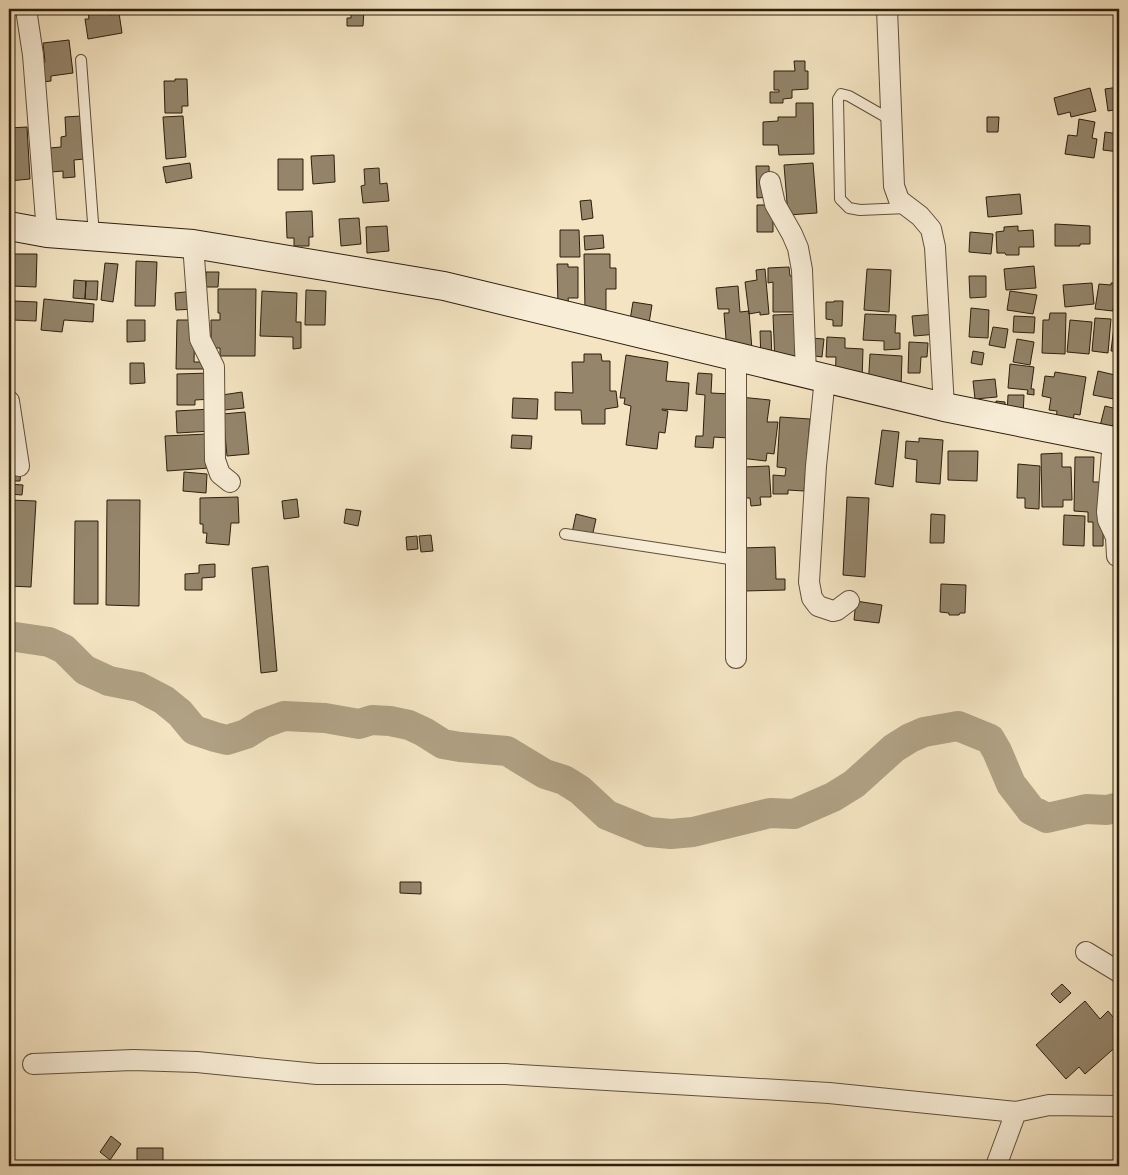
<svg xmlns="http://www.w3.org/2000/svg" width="1128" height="1175" viewBox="0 0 1128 1175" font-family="'IM FELL English',serif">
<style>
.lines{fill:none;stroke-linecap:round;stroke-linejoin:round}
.river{stroke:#b0a184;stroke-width:30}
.building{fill:#94856b;stroke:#2d1f0d}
.lane-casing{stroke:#5f503a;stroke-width:12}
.street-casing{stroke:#5f503a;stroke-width:22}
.secondary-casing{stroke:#2d1f0d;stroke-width:30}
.lane{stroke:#f8edd7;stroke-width:10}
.street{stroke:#f8edd7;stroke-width:20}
.secondary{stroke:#f8edd7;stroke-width:28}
</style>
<rect width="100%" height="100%" fill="#f4e4c2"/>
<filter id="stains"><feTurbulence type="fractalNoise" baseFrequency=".004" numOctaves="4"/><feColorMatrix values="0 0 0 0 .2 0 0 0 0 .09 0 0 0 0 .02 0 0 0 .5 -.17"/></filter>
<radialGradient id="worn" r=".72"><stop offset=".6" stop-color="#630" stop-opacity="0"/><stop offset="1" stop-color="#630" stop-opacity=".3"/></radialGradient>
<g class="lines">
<path class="river" d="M9,636L49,642L64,649L85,670L109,681L139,687L164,700L180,713L194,730L215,737L227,740L246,734L262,724L284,716L325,718L359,724L372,720L390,721L409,725L424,732L443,744L460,747L507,751L545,774L564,780L580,790L607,815L649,832L671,834L693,832L770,813L794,814L833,797L854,784L894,748L910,738L924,732L958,726L990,739L997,751L1011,784L1031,810L1047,818L1086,809L1107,810L1119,807"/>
</g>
<path class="building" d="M109,9L110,15L119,13L122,33L88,39L85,19H89L88,12Z
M351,9H364L363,26H347V18H351Z
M747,9H806V10L747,13Z
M69,40L73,73L51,76V81L42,82L40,63L45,62L43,43Z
M794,61H805V71H808V89L792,90V98L783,99V103H770V92H779V90H774V71H795Z
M175,79H187L188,106H182V113H165L164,81H175Z
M1119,87V109L1108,111L1105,89Z
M1090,88L1096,111L1071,117L1070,112L1058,115L1054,98Z
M796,103H813L814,154L779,155L778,145H763V122L778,121V117H796Z
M81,116L84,159L74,160L75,177L63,178V171L51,172L50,148L61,147V137L66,136L65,117Z
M183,116L186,157L166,159L163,117Z
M987,117H999L998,132H987Z
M1079,119L1095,122L1092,138L1097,139L1094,158L1065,154L1068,135L1077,136Z
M27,127L30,179L9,181V128Z
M1105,132L1119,134V152L1103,150Z
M334,155L335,182L313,184L311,156Z
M278,159H303V190H278Z
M190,163L192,178L166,183L163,167Z
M813,163L817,213L788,215L784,165Z
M756,166H769L770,197L757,198Z
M379,168L380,184L387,183L389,201L363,203L361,186L365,185L364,169Z
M1020,194L1022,214L988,217L986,197Z
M591,200L593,218L582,220L580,201Z
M757,205H773V232H757Z
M312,211L313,237H309V246H294V238H287L286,212Z
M359,218L361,244L341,246L339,219Z
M1055,224L1090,226V244H1080V246H1055Z
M387,226L389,251L367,253L366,227Z
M1018,226V231L1033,230L1034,247H1019V255H1006L1005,253H997L996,232L1004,231V227Z
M560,230H579L580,257H560Z
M970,232L993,234L991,254L969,252Z
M603,235L604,248L585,250L584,236Z
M13,254H37L36,287L12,286Z
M584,254H610V268H616V289H606V319L585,310Z
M136,261L157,262L155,306H135Z
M105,263L118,264L113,302L101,300Z
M557,264H568V267H578V298H568L569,306H558Z
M1034,266L1036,288L1006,290L1004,269Z
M789,267L790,276H797L798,312H773V282L768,283V268Z
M765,269L769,314L760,315V312L749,314L745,282L757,280L756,270Z
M867,269L891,270L889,312L864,310Z
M206,272H219L218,287H206Z
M969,276H986V297L970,298Z
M74,280L86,281L85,299L73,298Z
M86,281H98L97,300L85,299Z
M1092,283L1094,304L1065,307L1063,285Z
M1111,283H1119V300H1114L1113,311L1095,309L1099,284L1111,285Z
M738,286L740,312L749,311L752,350L727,352L724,313H729V309H718L716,288Z
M218,289H256L255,356H220V348H211V320H220V313H218Z
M306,290L326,291L325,325H305Z
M195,291L196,309L176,310L175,293Z
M262,291L297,293L296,322H301V348L293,349V337L260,336Z
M1010,291L1037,295L1033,314L1007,310Z
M44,299L94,304L93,322L64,320L62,332L41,330Z
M14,301L37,302L36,321L13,320Z
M834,301H843L842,326H833V320L826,319V302H834Z
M633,302L652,305L648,329L629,326Z
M971,308L989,310L988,338L969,337Z
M1050,313H1066L1065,354L1042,353L1043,320H1049Z
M800,314L801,362L775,363L773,315Z
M865,314L896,315L895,333H900V349L884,350V341L863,340Z
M936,314L938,334L914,336L912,316Z
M1014,316L1035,317L1034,333L1013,332Z
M1095,318L1111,319L1108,353L1092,351Z
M1115,318L1119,319V351H1111Z
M127,320H145V341L127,342Z
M177,320H195L194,362H204V369H176Z
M1070,320L1092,322L1089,354L1067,352Z
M993,327L1008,329L1005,348L989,345Z
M760,331H771L772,361L761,362Z
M827,337L845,338V348L863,349L862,382L835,380L836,357H826Z
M811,338L824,339L822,357L809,355Z
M1017,339L1034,342L1030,365L1013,362Z
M909,342L928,343L927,357H921L920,373H908Z
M973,351L984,353L982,365L971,363Z
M584,354H601L602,361H610V391H616L618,407L605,409V424H582L581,410H555V392L573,393L572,362H584Z
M870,354L902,356L901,389L868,388Z
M626,355L668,362L666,381L689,383L687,411L662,409V410L668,411L665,433L659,432L657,449L626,445L631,406L624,404L625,398H620Z
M130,363H144L145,383L130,384Z
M1010,364L1034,367L1031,389H1034V395L1027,394L1028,390L1008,388Z
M1098,371L1119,376V400L1093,395Z
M1055,372L1086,377L1080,415L1074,414L1073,423L1056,420L1057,411L1049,410L1051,398L1042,396L1045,376L1054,377Z
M211,373L212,399L195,400V405H177V374Z
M698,373L712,374L711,393L731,394L728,438L714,437L713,448L695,447L696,436H703L705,395L696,394Z
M995,379L997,397L975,399L973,381Z
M242,392L244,408L224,410L222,395Z
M1008,395H1024L1023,416L1007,415Z
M740,397L770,400L767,422H778L774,454L767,453L766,461L740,458Z
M513,398L538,399L537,419L512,418Z
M996,401L1005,402V409H996Z
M1105,406L1117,409L1112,429L1100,426Z
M1119,408V433L1114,432Z
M211,409L212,431L177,433L176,411Z
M245,412L249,454L227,456L223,414Z
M780,417L810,419L804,491L788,490V494H773V475L785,476L786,468L777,467Z
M882,430L899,432L893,487L875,484Z
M207,434L209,468L167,471L165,436Z
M512,435L532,436L531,449L511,448Z
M919,438L943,440L940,484L916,482L917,460L905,458L906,441L919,442Z
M948,451H978L977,481L948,480Z
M1062,453V467H1071L1072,500H1063V507H1042L1041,454Z
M1075,457H1094L1093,482H1100L1104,484L1103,546H1093V522H1088V512L1074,511Z
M1018,464L1040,466L1039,509L1025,508V498H1017Z
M769,466L771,497H760L761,505L751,506L750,498H745L744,467Z
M9,470L21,471L20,481H9Z
M184,472L207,474L206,493L183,491Z
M9,484L23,485L22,495L9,494Z
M1119,495V528L1116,527Z
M238,497L239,523H231L229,545L206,543L207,533H203V524H200V498Z
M847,497L869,498L865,577L843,575Z
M297,499L299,517L284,519L282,501Z
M9,500L36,501L31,587L9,586Z
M107,500H140L139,606L106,605Z
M346,509L361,511L358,526L344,523Z
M576,514L596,519L592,537L572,533Z
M931,514L945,515L944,543H930Z
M1064,515L1085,516L1084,546L1063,545Z
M75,521H98V604H74Z
M431,535L433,551L421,552L419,536Z
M417,536L418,549L407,550L406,537Z
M775,547L776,579H785V590L744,591L742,548Z
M215,564V577L202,578V590H185V574L199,573V565Z
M268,566L277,671L261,673L252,568Z
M941,584L966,585L965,613H960L959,615H949V613L940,612Z
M856,601L882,605L879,623L854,620Z
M400,882H421V894L400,893Z
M1062,984L1071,993L1060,1003L1051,994Z
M1085,1001L1100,1019L1108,1011L1119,1024V1044L1085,1074L1079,1067L1066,1079L1036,1045Z
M111,1136L121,1144L110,1160L100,1152Z
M137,1148H163V1166H137Z"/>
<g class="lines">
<g class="lane-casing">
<path id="lane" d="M81,60L94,236
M891,120L849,96L841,94L838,99L840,199L849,208L860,210L907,208
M565,534L736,560"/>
</g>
<g class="street-casing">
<path id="street" d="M26,9L33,55L47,233
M887,9L894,186L899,200L920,216L931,229L935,247L944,407
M770,182L775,204L792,234L798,248L802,270L806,374
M193,244L200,339L214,367L215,460L220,474L230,482
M825,378L816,466L809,582L812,598L818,606L833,611L837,610L849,601
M9,401L19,466
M1113,441L1107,512L1108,520L1116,537L1117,556
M736,658V357
M1086,952L1119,972
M33,1064L133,1060L197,1062L317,1074H505L829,1093L1016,1112L1049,1105L1119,1106
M996,1166L1016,1112"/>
</g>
<g class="secondary-casing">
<path id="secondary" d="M9,226L47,233L193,244L444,286L944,407L1119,442"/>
</g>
<use href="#lane" class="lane"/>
<use href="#street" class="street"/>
<use href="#secondary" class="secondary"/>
</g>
<rect width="1128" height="1175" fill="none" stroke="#f4e4c2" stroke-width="30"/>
<rect x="10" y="10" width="1108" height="1155" fill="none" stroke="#2d1f0d" stroke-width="2.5"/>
<rect x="15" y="15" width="1098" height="1145" fill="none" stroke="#2d1f0d"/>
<rect width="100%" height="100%" filter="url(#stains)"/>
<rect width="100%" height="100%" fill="url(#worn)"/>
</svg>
